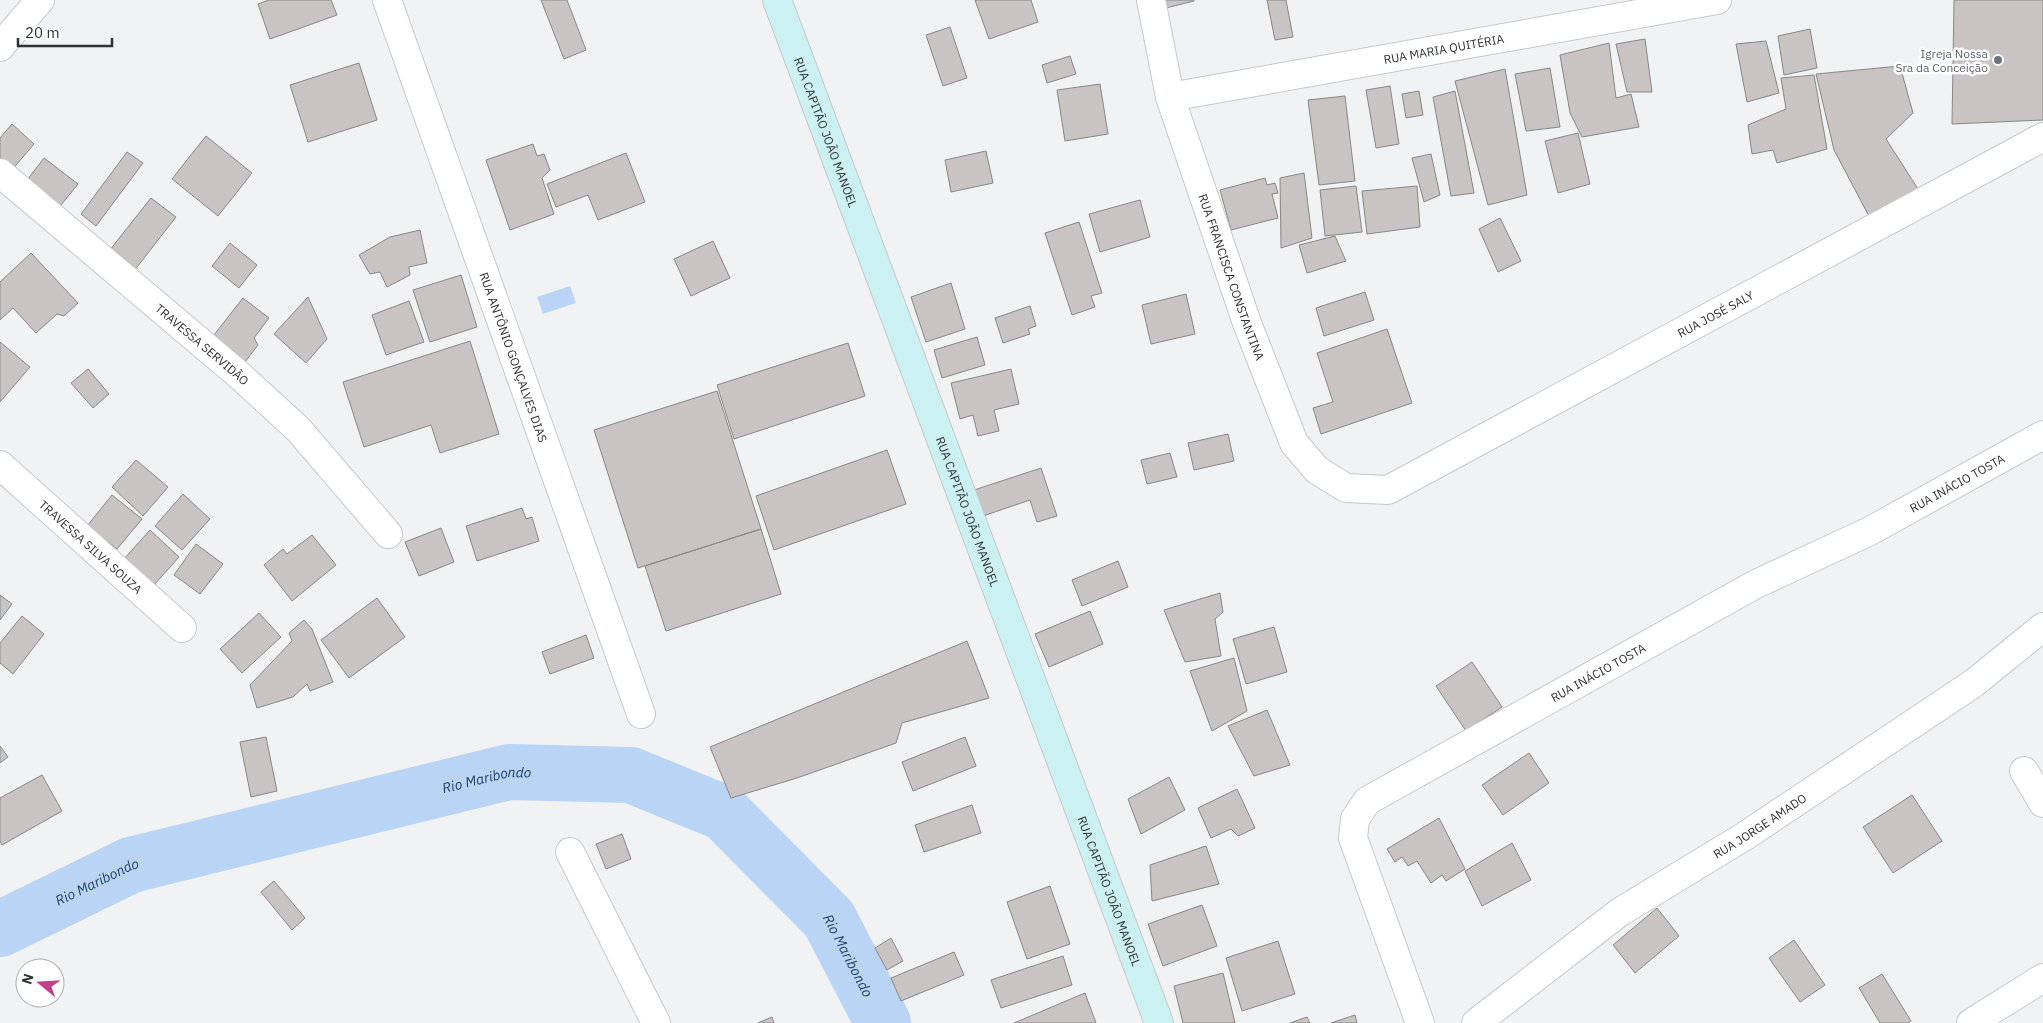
<svg xmlns="http://www.w3.org/2000/svg" width="2043" height="1023" viewBox="0 0 2043 1023" font-family="'IBM Plex Sans',sans-serif">
<style>
.water{fill:#bad4f5}
.lines{fill:none;stroke-linecap:round;stroke-linejoin:round}
.river{stroke:#bad4f5;stroke-width:56}
.building{fill:#c7c4c3;stroke:#898785}
.street-casing{stroke:#c6c8ca;stroke-width:30}
.secondary-casing{stroke:#c6c8ca;stroke-width:30}
.street{stroke:#fff;stroke-width:28}
.secondary{stroke:#cbf1f3;stroke-width:28}
.worship-dot{fill:#6b7280;stroke:#fff;stroke-width:2}
.labels{text-anchor:middle;dominant-baseline:central;stroke-width:5;stroke-linejoin:round;paint-order:stroke}
.street-label{font-size:12px;fill:#303131;stroke:#fff}
.worship-label{font-size:12px;fill:#5b616d;stroke:#fff;text-anchor:end}
.water-label{font-size:14px;font-style:italic;fill:#1c3f6a;stroke:#fff}
</style>
<rect width="100%" height="100%" fill="#f0f2f4"/>
<path class="water" d="M570,286L576,303L543,314L537,297Z"/>
<g class="lines">
<path class="river" id="s1" d="M0,929L131,865L509,772L631,775L724,813L829,919L883,1023"/>
</g>
<path class="building" d="M269,0H331L337,15L270,39L258,4Z
M541,0H567L586,50L564,59Z
M975,0H1031L1038,22L989,39Z
M1151,0H1194V1L1154,11Z
M1267,0H1286L1293,37L1275,40Z
M1954,0H2043V120L1952,124Z
M950,27L967,78L943,86L926,35Z
M1810,29L1817,68L1784,75L1778,36Z
M1645,39L1652,92H1627L1616,44Z
M1766,41L1779,93L1747,102L1736,44Z
M1609,43L1616,98L1631,94L1639,127L1582,137L1570,113L1560,55Z
M1070,56L1076,74L1047,83L1042,65Z
M359,63L377,120L308,142L290,85Z
M1900,66L1913,113L1886,139L1918,189L1870,218L1834,150L1816,74Z
M1550,68L1560,127L1526,131L1515,74Z
M1505,69L1527,195L1488,205L1455,81Z
M1814,75L1827,149L1777,163L1773,150L1752,154L1748,125L1786,109L1781,78Z
M1100,84L1108,134L1065,141L1057,90Z
M1390,86L1399,144L1376,148L1366,90Z
M1419,91L1423,115L1406,118L1402,94Z
M1455,91L1474,193L1451,196L1433,97Z
M1345,96L1355,181L1319,185L1308,100Z
M12,124L34,144L11,171L0,160V138Z
M1578,133L1590,184L1558,193L1545,141Z
M206,136L252,173L218,216L172,179Z
M533,144L537,156L544,154L550,170L542,178L554,214L510,230L486,160Z
M986,151L993,183L951,192L945,160Z
M127,152L143,163L96,226L81,214Z
M626,153L645,202L598,220L588,195L556,207L547,184Z
M1431,154L1440,195L1424,202L1412,158Z
M44,158L78,184L57,210L24,184Z
M1304,173L1312,238L1281,248L1280,178Z
M1265,178L1267,185L1275,183L1278,193L1272,194L1278,218L1231,230L1220,190Z
M1356,186L1362,232L1325,236L1320,190Z
M1417,186L1420,227L1367,234L1362,191Z
M151,198L176,217L134,271L109,251Z
M1140,200L1150,237L1100,252L1089,214Z
M1500,218L1521,261L1498,272L1479,229Z
M1079,222L1102,293L1091,296L1095,307L1072,315L1045,233Z
M420,230L427,263L409,267L410,275L387,287L380,272L370,274L359,255L390,237Z
M1335,236L1346,261L1307,273L1299,245Z
M713,241L730,278L691,296L674,259Z
M230,243L257,265L239,288L212,266Z
M31,253L78,303L64,316L57,314L36,333L13,308L0,320V282Z
M461,275L477,327L430,342L413,290Z
M951,283L965,329L926,342L911,297Z
M1365,292L1374,320L1324,336L1316,308Z
M1186,294L1195,334L1151,344L1142,305Z
M308,297L327,339L306,363L274,334Z
M243,298L269,318L254,338L258,345L242,366L210,340Z
M409,301L424,342L386,355L372,315Z
M1030,306L1036,326L1028,329L1030,334L1003,343L995,318Z
M1387,329L1412,403L1321,434L1313,408L1333,402L1317,353Z
M977,337L985,365L942,378L934,350Z
M470,341L499,434L440,453L431,425L364,447L343,382Z
M0,342L30,367L0,402Z
M848,343L865,396L734,439L717,385Z
M88,369L109,394L93,408L71,383Z
M1011,369L1019,404L994,410L999,431L978,436L973,415L960,419L951,383Z
M717,391L761,529L638,568L594,430Z
M1228,434L1234,461L1194,470L1188,443Z
M887,450L906,504L774,550L756,496Z
M1170,453L1177,477L1147,484L1141,460Z
M136,460L168,487L143,516L112,487Z
M1041,468L1057,516L1037,522L1030,500L980,517L971,491Z
M183,494L210,519L182,550L155,526Z
M112,495L142,519L117,549L87,526Z
M522,508L526,519L532,517L539,541L477,561L466,526Z
M441,528L454,562L419,576L405,542Z
M761,529L781,594L666,631L645,566Z
M150,530L179,557L153,586L123,560Z
M312,535L336,565L292,601L264,565L283,549L287,554Z
M196,544L223,564L200,594L174,575Z
M1118,561L1128,587L1082,606L1072,580Z
M1220,593L1223,612L1215,619L1221,656L1185,662L1164,610Z
M0,595L12,604L0,620Z
M377,598L405,637L349,678L321,640Z
M1090,611L1103,644L1049,667L1035,634Z
M259,613L281,637L242,673L220,649Z
M22,616L44,634L13,674L0,663V643Z
M304,620L312,629L333,682L310,691L307,684L293,697L257,708L250,685L292,641L289,633Z
M1274,627L1287,672L1246,684L1233,639Z
M586,635L594,658L550,674L542,652Z
M967,641L989,698L902,723L896,743L797,778L731,798L710,747Z
M1234,658L1247,711L1212,731L1190,671Z
M1472,662L1502,707L1466,731L1436,686Z
M1267,710L1290,765L1254,776L1228,726Z
M266,737L277,791L251,797L240,742Z
M965,737L976,766L913,791L902,762Z
M0,746L8,757L0,763Z
M1529,753L1549,783L1503,815L1482,785Z
M42,775L62,811L2,845L0,841V798Z
M1169,777L1185,810L1141,834L1128,799Z
M1237,789L1255,828L1238,836L1231,829L1211,838L1198,808Z
M1912,795L1942,841L1893,873L1863,827Z
M972,805L981,833L924,852L915,825Z
M1439,818L1465,869L1446,881L1442,875L1431,883L1417,861L1408,866L1402,857L1395,862L1387,849Z
M622,834L631,859L606,869L596,844Z
M1512,843L1531,880L1482,906L1465,871Z
M1206,846L1219,884L1152,901L1150,865Z
M274,881L305,918L292,930L261,892Z
M1050,886L1070,944L1027,959L1007,902Z
M1202,905L1217,946L1163,966L1148,924Z
M1657,908L1679,936L1635,973L1613,945Z
M891,938L903,961L887,970L875,948Z
M1794,940L1825,985L1800,1002L1769,958Z
M1278,941L1295,994L1242,1011L1226,958Z
M954,952L964,975L901,1001L891,978Z
M1063,956L1072,985L1001,1008L991,980Z
M1223,973L1235,1023H1183L1174,986Z
M1882,974L1911,1021L1908,1023H1880L1859,988Z
M1085,993L1096,1023H1014Z
M1355,1015L1357,1023H1331Z
M772,1017L774,1023H758Z
M1307,1017L1310,1023H1290Z"/>
<g class="lines">
<g class="street-casing">
<g id="street">
<path id="s2" d="M387,0L641,714"/>
<path id="s3" d="M1151,0L1170,97L1247,323L1294,443L1317,470L1346,488L1388,490L2043,137"/>
<path d="M0,47L40,0"/>
<path id="s4" d="M1170,97L1717,0"/>
<path id="s5" d="M0,173L238,374L298,429L388,534"/>
<path id="s6" d="M0,465L182,628"/>
<path d="M2024,771L2043,803"/>
<path d="M570,852L656,1023"/>
<path id="s7" d="M1420,1023L1353,838L1355,819L1367,801L1756,584L1870,531L2043,435"/>
<path id="s8" d="M1476,1023L1620,912L1745,836L1974,683L2043,627"/>
<path d="M1971,1023L2043,978"/>
</g>
</g>
<g class="secondary-casing">
<g id="secondary">
<path id="s9" d="M777,0L1159,1023"/>
</g>
</g>
<use href="#street" class="street"/>
<use href="#secondary" class="secondary"/>
</g>
<circle class="worship-dot" cx="1998" cy="60" r="5"/>
<g class="labels">
<g class="street-label">
<text stroke="none"><textPath href="#s4" startOffset="278">RUA MARIA QUITÉRIA</textPath></text>
<text stroke="none"><textPath href="#s9" startOffset="141">RUA CAPITÃO JOÃO MANOEL</textPath></text>
<text stroke="none"><textPath href="#s3" startOffset="289">RUA FRANCISCA CONSTANTINA</textPath></text>
<text stroke="none"><textPath href="#s3" startOffset="950">RUA JOSÉ SALY</textPath></text>
<text stroke="none"><textPath href="#s5" startOffset="265">TRAVESSA SERVIDÃO</textPath></text>
<text stroke="none"><textPath href="#s2" startOffset="379">RUA ANTÔNIO GONÇALVES DIAS</textPath></text>
<text stroke="none"><textPath href="#s7" startOffset="908">RUA INÁCIO TOSTA</textPath></text>
<text stroke="none"><textPath href="#s9" startOffset="546">RUA CAPITÃO JOÃO MANOEL</textPath></text>
<text stroke="none"><textPath href="#s6" startOffset="122">TRAVESSA SILVA SOUZA</textPath></text>
<text stroke="none"><textPath href="#s7" startOffset="502">RUA INÁCIO TOSTA</textPath></text>
<text stroke="none"><textPath href="#s8" startOffset="346">RUA JORGE AMADO</textPath></text>
<text stroke="none"><textPath href="#s9" startOffset="951">RUA CAPITÃO JOÃO MANOEL</textPath></text>
</g>
<g class="worship-label">
<text x="1988" y="53">Igreja Nossa<tspan x="1988" dy="14">Sra da Conceição</tspan></text>
</g>
<g class="water-label">
<text stroke="none"><textPath href="#s1" startOffset="512">Rio Maribondo</textPath></text>
<text stroke="none"><textPath href="#s1" startOffset="108">Rio Maribondo</textPath></text>
<text stroke="none"><textPath href="#s1" startOffset="948">Rio Maribondo</textPath></text>
</g>
</g>
<g transform="translate(40 983) rotate(288)"><circle r="24" fill="#ffffff" stroke="#acadad"/>
<path d="M0-4L9 19L0 12L-9 19Z" fill="#c0408a"/>
<text y="-8" font-size="14" font-weight="bold" text-anchor="middle" fill="#303131">N</text>
</g>
<path d="M18 38v8h94v-8" fill="none" stroke="#303131" stroke-width="2.5"/>
<text x="25" y="38" font-size="15" fill="#303131" stroke="#ffffff" stroke-width="4" paint-order="stroke">20 m</text>
</svg>
